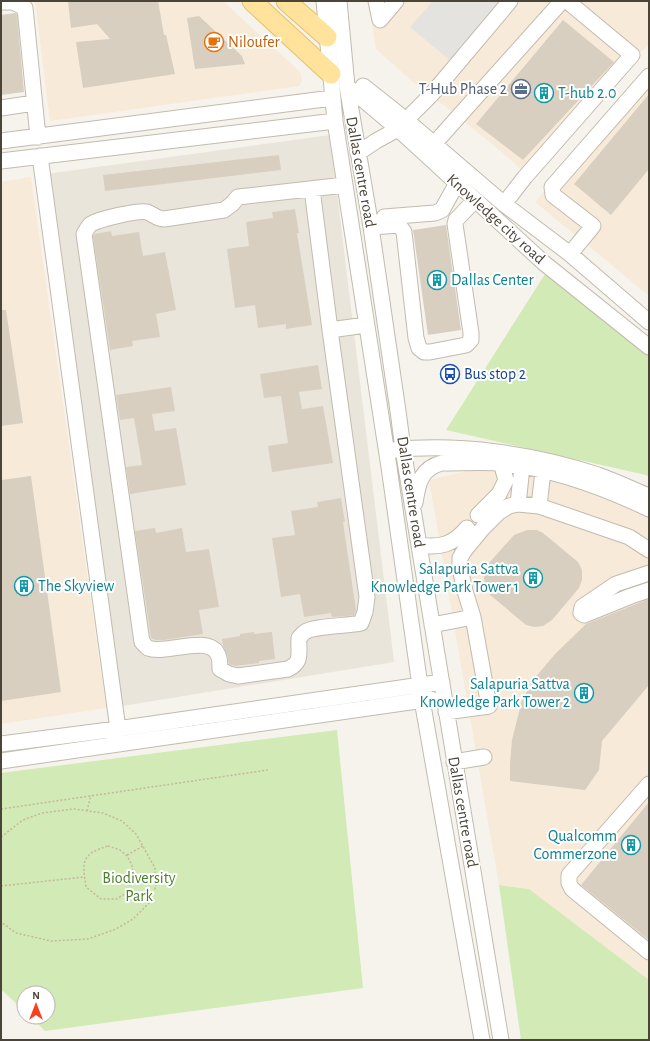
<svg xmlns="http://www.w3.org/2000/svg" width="650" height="1041" viewBox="0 0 650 1041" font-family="'Alegreya Sans',sans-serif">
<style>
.residential{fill:#eae5da}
.commercial{fill:#f7ead8}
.green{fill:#d2eab5}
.parking{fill:#e5e3e0}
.building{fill:#d8cfc1}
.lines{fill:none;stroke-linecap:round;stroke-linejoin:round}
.minor-casing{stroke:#c2bbae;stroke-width:17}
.major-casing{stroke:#e6c16a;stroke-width:21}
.path{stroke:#c4b79f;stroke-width:1.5;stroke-dasharray:2 2;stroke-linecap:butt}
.minor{stroke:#fff;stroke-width:15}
.major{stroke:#ffe39c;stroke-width:19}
.labels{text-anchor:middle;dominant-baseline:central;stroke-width:4;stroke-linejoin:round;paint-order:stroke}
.food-label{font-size:16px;fill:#c56008;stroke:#fff;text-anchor:start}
.service-label{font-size:16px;fill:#4e5e75;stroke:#fff;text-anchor:end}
.culture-label{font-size:16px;fill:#0d838f;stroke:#fff;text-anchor:start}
.street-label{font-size:16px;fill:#4b4439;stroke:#fff}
.transit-label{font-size:16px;fill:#164399;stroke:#fff;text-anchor:start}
.park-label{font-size:16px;fill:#4a7f2a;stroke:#fff}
</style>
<rect width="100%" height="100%" fill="#f6f3ec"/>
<path class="residential" d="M330,135L394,662L122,706L46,174Z"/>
<path class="commercial" d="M35,1H223L301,73L302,81L299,86L50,121Z
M369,1H649V44L629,65L533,180L504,154L450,110L413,82L376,49Z
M649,69V296L535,202Z
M31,177L106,708L1,724V182Z
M488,466L540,475L609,499L649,519V980L529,889L499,885L429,480Z"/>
<path class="green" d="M545,274L649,354V477L646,475L446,430Z
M337,730L363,988L45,1031L31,1017H48V993H24V1011L3,991L1,992V773Z
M499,885L529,889L649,980V1040H521Z"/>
<path class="parking" d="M433,1H503L451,61L410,27Z"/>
<path class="building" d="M68,1H158L164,35H166L175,74L83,88L76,42L110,39L97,24L71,28Z
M15,13L17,14L24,92L1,95V15Z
M199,16L242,56L245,64L195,69L187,18Z
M563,20L614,62L523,160L476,124Z
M649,94V169L611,215L574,184Z
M279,155L281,170L105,191L103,175Z
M295,209L299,233H297L312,325L286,329V324L258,328L255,305L235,308L227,249L249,246L246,222L273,218L272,212Z
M446,225L461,330L428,335L413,230Z
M111,231L112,236L139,232L143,256L165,252L176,310L156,314L160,337L132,341L133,346L110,350L93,236L95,234Z
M1,310H6L23,423L1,426Z
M318,365L322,389L299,392L302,409L323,406L333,463L272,472L268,446L288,443L281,396L264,398L260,374Z
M171,387L175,411L152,414L155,431L176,428L186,485L130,494L126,467L142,465L134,418L120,420L116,395Z
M31,476L61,692L1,701V480Z
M341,498L345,522H343L356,610L354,615L347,616L332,617L331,613L304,617L300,594L281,597L272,538L295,535L291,511L318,507L317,502Z
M155,528L156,533L182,528L186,552L209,549L219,607L199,610L203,634L164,640H156L151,638L135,531Z
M527,530H537L543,533L578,562L582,570V580L579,588L552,620L543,626L534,627L526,625L489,594L485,587L484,577L489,563L514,535Z
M649,599V685L602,741L599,770L585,790L510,781V763L512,740L522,700L534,679L555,654L586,624Z
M254,632V634L272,632L275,659L259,661V663L235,666L229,664L227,654L223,646L222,639L240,636V634Z
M649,802V940L581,885Z"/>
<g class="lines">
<g class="minor-casing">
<path id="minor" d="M324,1L335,121L389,467L422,700L482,1040
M339,1L347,86L371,227L398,411L403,449L501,1040
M376,1L380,20L396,1
M1,2H13L25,8L38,137
M347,86L398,129L544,263L649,347
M363,86L406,120L504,204L570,254L649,322
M1,108L34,103
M406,120L431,95L510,1
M1,141L332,98
M434,144L562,1
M358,153L376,141L398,129
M40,156L120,744
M1,161L335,121
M345,185L238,197L232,204L224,210L164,219C157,219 153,214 147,212C138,210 99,219 91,224C88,226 86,231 84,234L142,642C144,644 146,647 148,648C165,655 207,635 217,653C220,657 220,664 220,669L229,674L238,676L288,669C303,662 298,653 299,638C301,636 303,633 305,632C313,626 349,626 361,623L365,612L367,597L330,330L366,325
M312,189L330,330
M504,204L525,177L632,55L567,1
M384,217L435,213L442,210L457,183
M371,227L399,225L404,232L416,338L419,348L424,352H430L466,345L471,340V333L455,224L456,220L475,200
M570,254L593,226L553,195L552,187L649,76
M393,450C460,443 534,454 598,475C615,481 632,489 649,496
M415,503C418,483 421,468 442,463C461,463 481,462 500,463C552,468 603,487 649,509
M518,504L522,467
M539,506L543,471
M478,515L499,494L506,480L501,463
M419,545C440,548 453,545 467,528
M649,573L616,584L582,607L581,613L584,615L631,596L649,590
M432,625L473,617
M446,712L489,706L473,617L465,591L460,568V558L464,551L482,529L499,512L509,506L518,504L539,506L629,537L649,550
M1,744L117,729L442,682
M1,761L431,699
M454,762L484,757
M649,784L569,875V883L572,889L649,952"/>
</g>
<g class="major-casing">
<path id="major" d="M252,1L331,74
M286,1L327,37"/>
</g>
<path class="path" d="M1,809L268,770
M87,811L91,795
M1,837L23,820L42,813L74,809L103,813L122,821L136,834L155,868L156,886L149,903L133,919L116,929L88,939L51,941L16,933L1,922
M108,846L120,850L127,856L132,865L133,878L126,893L117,899H101L86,887C82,862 81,854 108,846Z
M127,855L143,846
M1,886L84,877"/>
<use href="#minor" class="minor"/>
<use href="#major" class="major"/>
</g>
<defs>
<g id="cafe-ring" transform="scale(1)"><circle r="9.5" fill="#fff" stroke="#e8710a" stroke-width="1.5"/><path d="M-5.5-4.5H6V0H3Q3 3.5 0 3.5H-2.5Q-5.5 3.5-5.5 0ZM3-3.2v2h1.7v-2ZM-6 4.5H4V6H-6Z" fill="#e8710a"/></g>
<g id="office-ring" transform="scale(1)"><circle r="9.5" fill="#fff" stroke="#5c6f8a" stroke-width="1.5"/><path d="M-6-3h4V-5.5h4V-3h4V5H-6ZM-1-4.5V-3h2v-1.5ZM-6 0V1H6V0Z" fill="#5c6f8a"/></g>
<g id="building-ring" transform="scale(1)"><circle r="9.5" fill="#fff" stroke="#0f9aa8" stroke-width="1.5"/><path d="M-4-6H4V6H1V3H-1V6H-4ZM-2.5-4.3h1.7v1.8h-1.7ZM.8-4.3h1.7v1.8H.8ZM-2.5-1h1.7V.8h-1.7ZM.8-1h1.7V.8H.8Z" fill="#0f9aa8"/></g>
<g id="bus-ring" transform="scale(1)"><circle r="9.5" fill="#fff" stroke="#1a4fb4" stroke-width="1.5"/><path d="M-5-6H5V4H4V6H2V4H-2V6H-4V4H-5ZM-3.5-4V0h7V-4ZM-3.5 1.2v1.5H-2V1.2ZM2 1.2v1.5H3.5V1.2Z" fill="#1a4fb4"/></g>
</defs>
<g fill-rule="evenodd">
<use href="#cafe-ring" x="214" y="42"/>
<use href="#office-ring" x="521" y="89"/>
<use href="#building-ring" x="544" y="93"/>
<use href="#building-ring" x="437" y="280"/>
<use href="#bus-ring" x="450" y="374"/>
<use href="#building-ring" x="533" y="578"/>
<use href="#building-ring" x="24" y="586"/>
<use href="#building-ring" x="584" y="693"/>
<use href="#building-ring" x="631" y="845"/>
</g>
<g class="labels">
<g class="food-label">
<text x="228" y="42">Niloufer</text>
</g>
<g class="service-label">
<text x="507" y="89">T-Hub Phase 2</text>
</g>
<g class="culture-label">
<text x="558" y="93">T-hub 2.0</text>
<text x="451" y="280">Dallas Center</text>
<text x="519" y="569" text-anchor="end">Salapuria Sattva<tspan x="519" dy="18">Knowledge Park Tower 1</tspan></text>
<text x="38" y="586">The Skyview</text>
<text x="570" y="684" text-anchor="end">Salapuria Sattva<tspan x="570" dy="18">Knowledge Park Tower 2</tspan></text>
<text x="617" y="836" text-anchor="end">Qualcomm<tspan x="617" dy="18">Commerzone</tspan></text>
</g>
<g class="street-label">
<text transform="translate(361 172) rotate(80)">Dallas centre road</text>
<text transform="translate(496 219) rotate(42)">Knowledge city road</text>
<text transform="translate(411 492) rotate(81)">Dallas centre road</text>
<text transform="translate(463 812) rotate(80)">Dallas centre road</text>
</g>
<g class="transit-label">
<text x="464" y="374">Bus stop 2</text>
</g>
<g class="park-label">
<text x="139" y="878">Biodiversity<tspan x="139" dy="18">Park</tspan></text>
</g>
</g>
<rect width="650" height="1041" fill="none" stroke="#4b4439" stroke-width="4"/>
<g transform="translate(36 1005)"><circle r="19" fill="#ffffff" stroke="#b7b4b0"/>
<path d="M0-3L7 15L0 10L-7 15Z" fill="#fc3f1d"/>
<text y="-6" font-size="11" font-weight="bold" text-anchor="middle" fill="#4b4439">N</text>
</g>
</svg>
